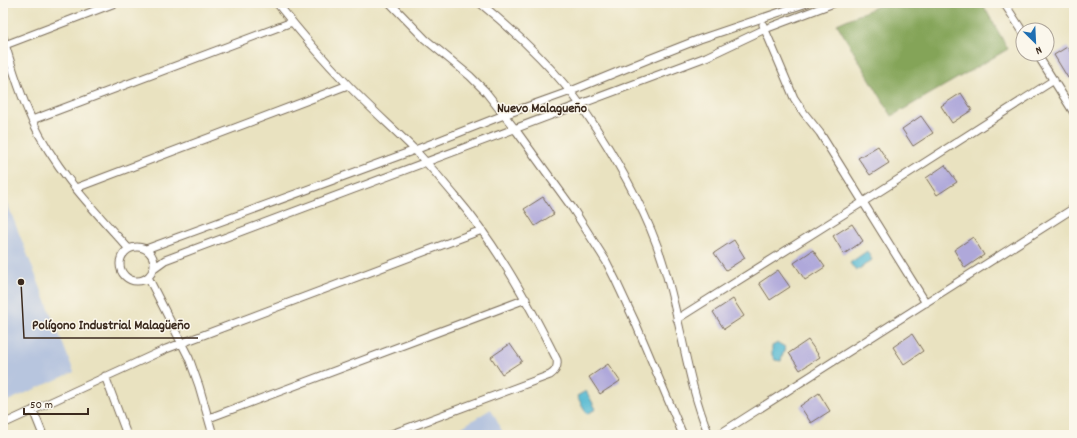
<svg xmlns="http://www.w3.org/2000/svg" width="1077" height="438" viewBox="0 0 1077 438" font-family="Dekko,sans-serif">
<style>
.industrial{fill:#b7c5de}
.forest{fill:#84a459;stroke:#60673c}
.water{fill:#54b9d2;stroke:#487278}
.building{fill:#afa8da}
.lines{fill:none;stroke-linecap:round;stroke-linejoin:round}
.minor-casing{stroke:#786a57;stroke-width:9}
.minor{stroke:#fff;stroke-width:7}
.labels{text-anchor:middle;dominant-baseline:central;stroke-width:3;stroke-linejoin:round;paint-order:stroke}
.neighbourhood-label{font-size:14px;font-weight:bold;fill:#3b2a1e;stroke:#fbf7ec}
.leader{fill:none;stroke:#3b2a1e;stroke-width:1.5}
.callout-dot{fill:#3b2a1e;stroke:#fbf7ec;stroke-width:1.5}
.callout-label{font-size:14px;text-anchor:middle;font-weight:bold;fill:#3b2a1e;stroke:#fbf7ec;stroke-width:3;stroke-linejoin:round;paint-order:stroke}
</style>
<rect width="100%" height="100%" fill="#fbf7ec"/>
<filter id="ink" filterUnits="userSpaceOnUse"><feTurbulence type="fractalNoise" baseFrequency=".025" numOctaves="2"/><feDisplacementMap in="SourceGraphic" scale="8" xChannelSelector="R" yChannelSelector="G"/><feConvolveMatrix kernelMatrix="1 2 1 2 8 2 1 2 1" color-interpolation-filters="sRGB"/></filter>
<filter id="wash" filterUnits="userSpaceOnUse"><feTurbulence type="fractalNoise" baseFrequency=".012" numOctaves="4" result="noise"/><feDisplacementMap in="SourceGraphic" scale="16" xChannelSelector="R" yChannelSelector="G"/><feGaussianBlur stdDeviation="0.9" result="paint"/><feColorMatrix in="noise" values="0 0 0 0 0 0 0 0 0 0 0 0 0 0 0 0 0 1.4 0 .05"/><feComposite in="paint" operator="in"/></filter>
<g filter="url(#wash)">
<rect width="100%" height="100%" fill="#e9e2c0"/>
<path class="industrial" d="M3,193L74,372L3,403Z
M491,409L504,435H449Z"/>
<path class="forest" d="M885,3H982L1008,49L892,116L837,24Z"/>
<path class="water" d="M867,251L872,260L856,271L850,263Z
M778,343L785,347L781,361L775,360L772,355V346Z
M586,391L596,409L587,414L577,396Z"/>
<g id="blocks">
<path class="building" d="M1067,47L1074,57V79L1068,78L1054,55Z
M961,93L972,110L952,123L941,106Z
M921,116L933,133L913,146L902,129Z
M878,146L889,163L870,175L858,158Z
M945,165L957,182L937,195L926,178Z
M543,197L554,214L535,226L524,209Z
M852,224L863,241L844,254L833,236Z
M973,237L984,255L965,268L954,250Z
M734,240L745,258L726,270L714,253Z
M813,250L825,267L805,280L794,263Z
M778,270L790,287L770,300L759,283Z
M733,299L744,316L724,329L713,312Z
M912,334L923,351L904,364L893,347Z
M808,340L820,357L800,370L789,353Z
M510,344L522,361L502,374L491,357Z
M608,364L620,381L600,394L589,377Z
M819,393L830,411L811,423L800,406Z"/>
</g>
</g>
<g filter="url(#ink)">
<use href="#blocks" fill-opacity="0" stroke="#786a57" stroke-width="1"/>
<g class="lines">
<g class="minor-casing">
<path id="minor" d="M277,3C299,31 323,59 348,85C370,108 393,128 415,150C429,165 442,180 455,196C497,245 528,302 557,360C558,367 556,371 550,375L389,435
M390,3L425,39L470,76L485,91L515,129L573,209L606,261L616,281L636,324L683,435
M480,3C513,30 543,58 570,91C580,103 588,116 596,128C623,170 647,213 662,260C681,318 686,379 709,435
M1004,3L1023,32
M763,25L794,98L804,113L820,133L926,303
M3,37C11,65 20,94 32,120C55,170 93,209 129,249
M5,45L115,3
M1037,54L1074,113
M32,120L292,22
M76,188L348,85
M120 264a17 17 0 1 1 34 0a17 17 0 1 1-34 0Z
M146,249L415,150L504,115L571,91L649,59L700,39L807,3
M154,268L165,260L706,57L765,29L834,3
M148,277L189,358L199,386L213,435
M677,319L863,202L1054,80
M105,376L127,435
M33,410L43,435
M209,418L526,299
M3,424L166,349L482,230
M718,435L1074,208"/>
</g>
<use href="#minor" class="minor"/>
</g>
</g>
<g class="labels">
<g class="neighbourhood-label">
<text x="542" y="109">Nuevo Malagueño</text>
</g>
</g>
<path class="leader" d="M21 282L24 338H198"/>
<circle class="callout-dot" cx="21" cy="282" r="4"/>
<g class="callout-label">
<text x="111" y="329">Polígono Industrial Malagüeño</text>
</g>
<rect width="1077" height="438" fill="none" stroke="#fbf7ec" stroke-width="16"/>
<g transform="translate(1035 42) rotate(156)"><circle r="19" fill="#fbf7ec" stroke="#aea59a"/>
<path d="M0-3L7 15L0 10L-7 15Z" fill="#1f6fb2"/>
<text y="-6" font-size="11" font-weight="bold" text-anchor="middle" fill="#3b2a1e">N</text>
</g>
<path d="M24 408v6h64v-6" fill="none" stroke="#3b2a1e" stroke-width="2"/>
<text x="30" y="408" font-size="12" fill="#3b2a1e" stroke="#fbf7ec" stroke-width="3" paint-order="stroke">50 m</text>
</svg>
